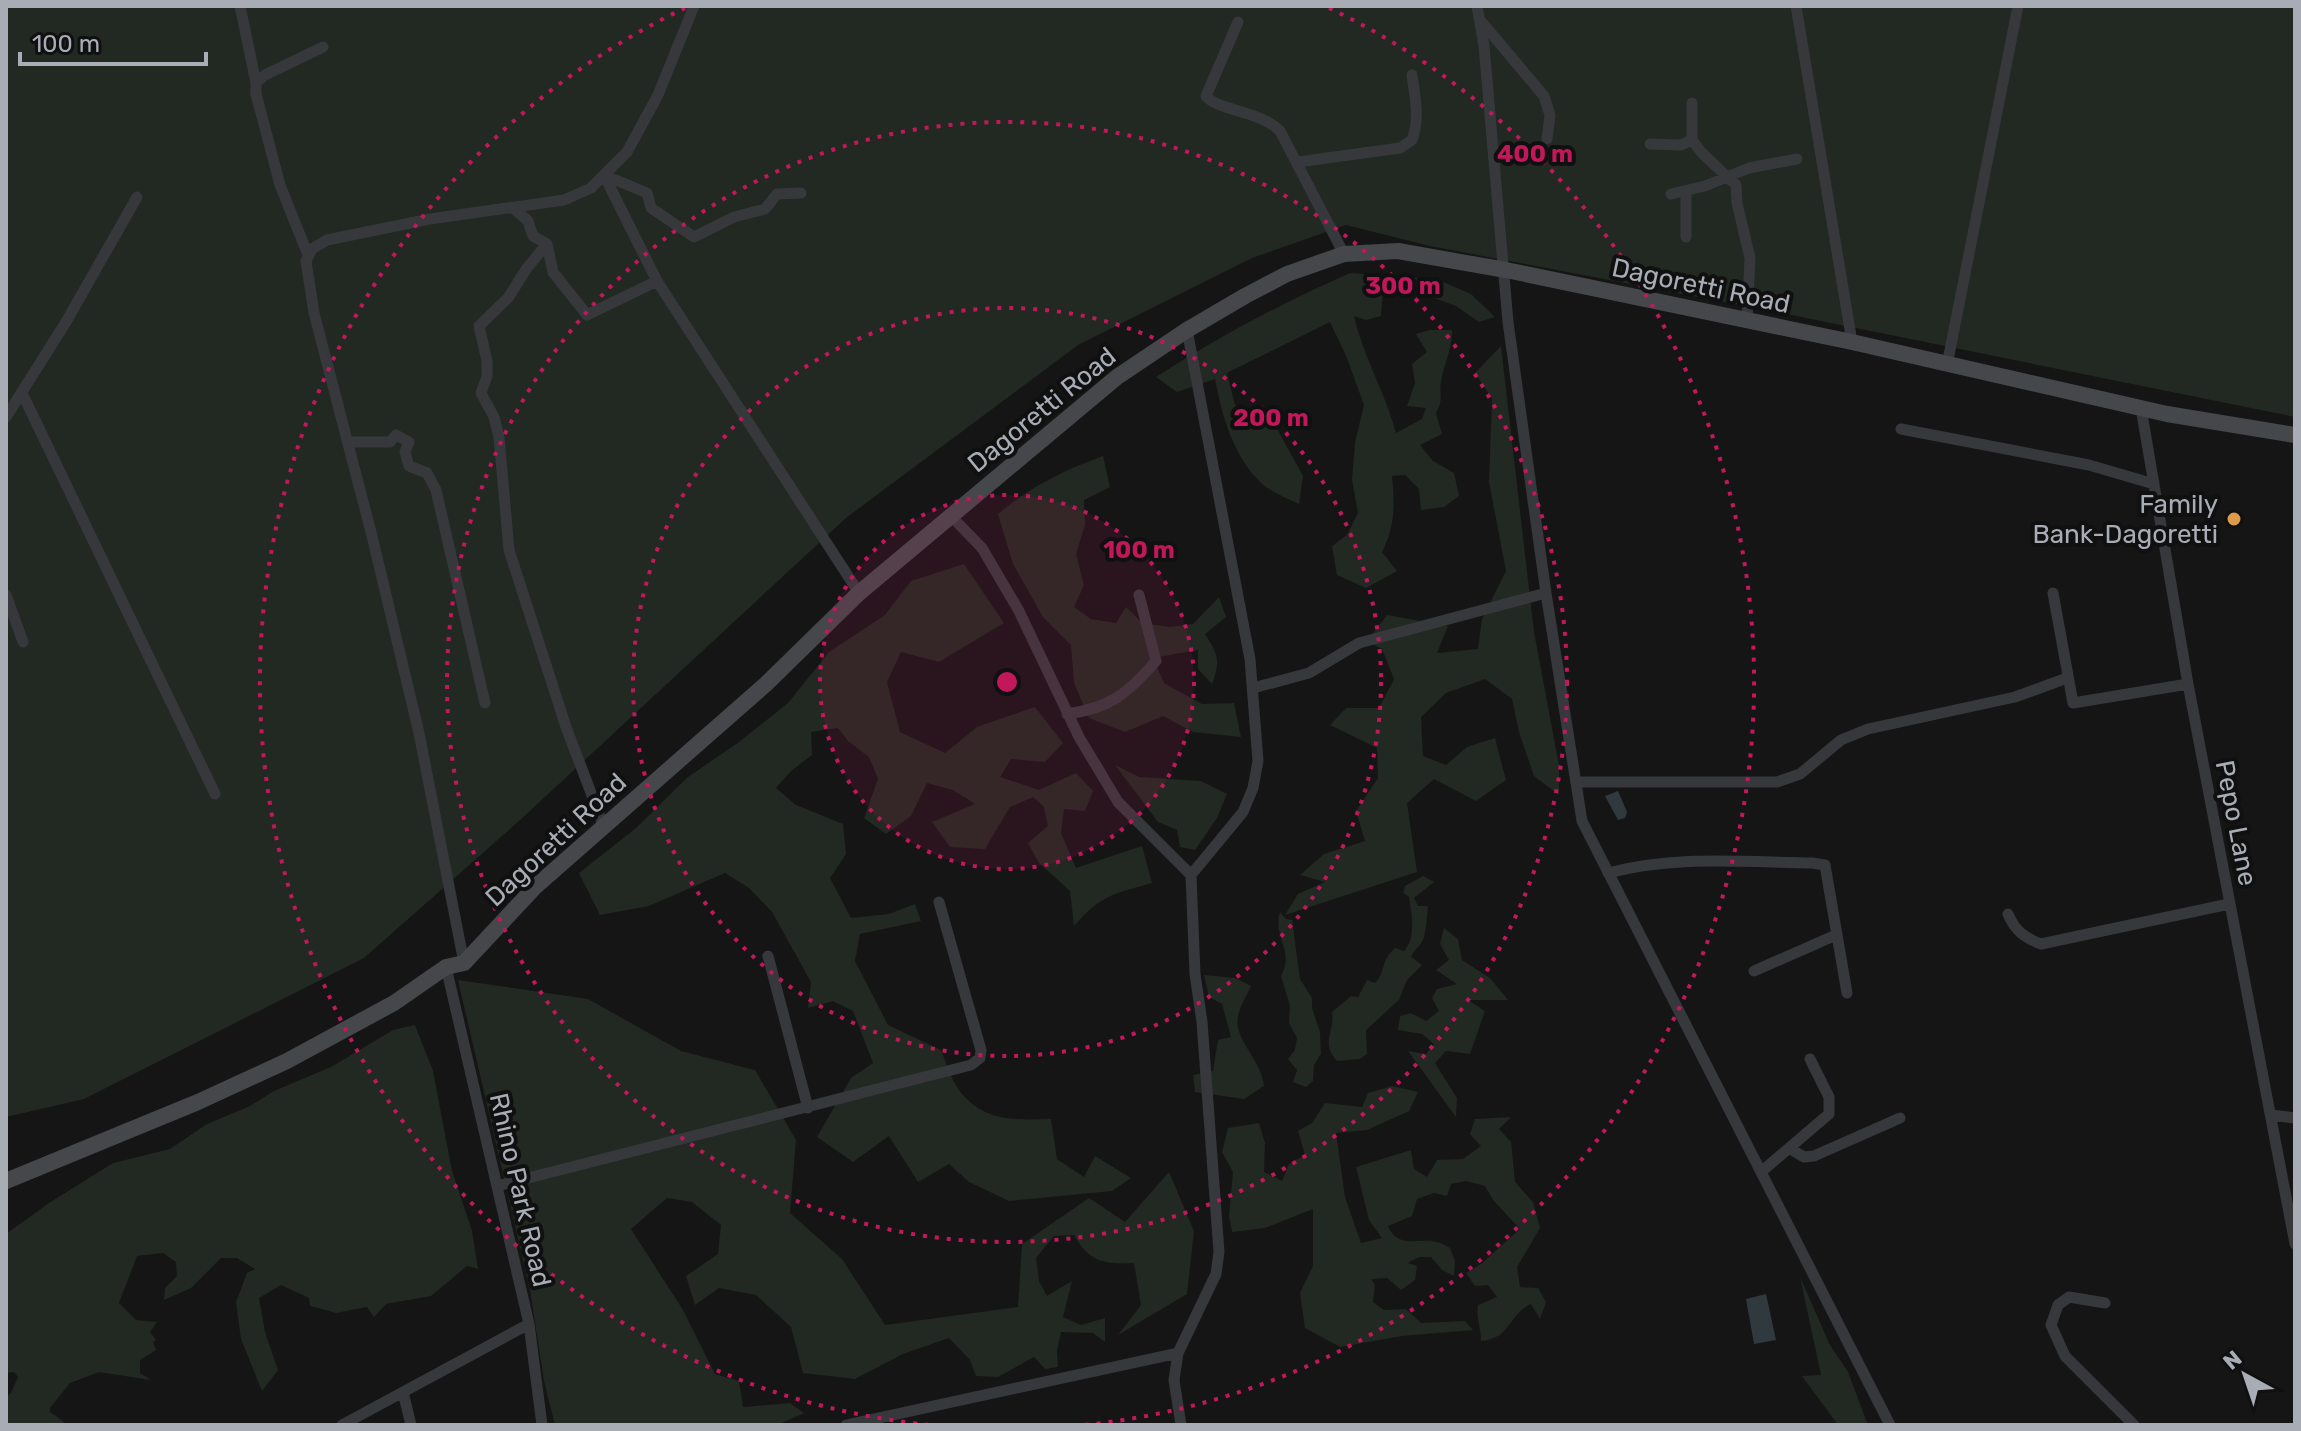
<svg xmlns="http://www.w3.org/2000/svg" width="2301" height="1431" viewBox="0 0 2301 1431" font-family="Rubik,sans-serif">
<style>
.green{fill:#222822}
.water{fill:#30393e}
.lines{fill:none;stroke-linecap:round;stroke-linejoin:round}
.street{stroke:#36383b;stroke-width:11}
.secondary{stroke:#45474b;stroke-width:16}
.ring{fill:none;stroke:#c2185b;stroke-width:4;stroke-dasharray:4 8}
.poi-dot{fill:#db9b48;stroke:#101011;stroke-width:3}
.labels{text-anchor:middle;dominant-baseline:central;stroke-width:8;stroke-linejoin:round;paint-order:stroke}
.street-label{font-size:26px;fill:#a8adb5;stroke:#101011}
.poi-label{font-size:26px;fill:#a8adb5;stroke:#101011;text-anchor:end}
.centre{fill:#c2185b;stroke:#101011;stroke-width:4}
.ring-label{font-size:24px;text-anchor:middle;font-weight:bold;fill:#c2185b;stroke:#101011;stroke-width:8;stroke-linejoin:round;paint-order:stroke}
</style>
<rect width="100%" height="100%" fill="#151516"/>
<path class="green" d="M6,6H2295V417L1772,311L1430,246L1346,225L1252,258L1078,345L846,518L519,821L364,958L84,1099L6,1117Z
M1350,273L1436,279L1471,294L1495,317L1479,322L1456,306L1404,287L1383,291L1381,316L1366,320L1354,316C1364,358 1385,392 1396,433L1422,419L1426,408L1407,406L1415,383L1412,364L1427,352L1416,334L1430,330H1452C1452,352 1444,362 1441,382C1439,396 1444,398 1436,413L1442,434L1420,445L1433,461L1454,473L1459,496L1444,507L1421,510L1419,489L1405,475L1392,476C1395,504 1395,527 1382,552L1397,571L1366,588L1337,575L1332,546L1347,535L1358,513L1352,480L1355,442L1364,405L1347,358L1330,322L1227,373L1235,405L1275,425L1303,476L1299,504C1287,498 1270,492 1260,482C1233,455 1222,416 1215,379L1177,392L1156,377C1218,337 1282,303 1350,273Z
M1501,346L1534,632L1559,765V795L1534,776L1519,732L1512,699L1485,679L1446,693L1421,717L1423,756L1446,765L1467,747L1495,738L1506,780L1476,801L1434,779L1407,803L1417,872L1285,915L1298,894L1325,882L1300,875L1324,854L1365,841L1356,811L1378,778L1377,748L1330,725L1346,708H1379L1394,679L1382,649L1367,641L1387,615L1448,626L1437,653L1478,649L1482,619L1506,571L1489,482L1492,399L1475,373Z
M1103,456L1110,487L1084,500L1085,525L1076,554L1084,585L1074,607L1091,619L1116,623L1126,607L1142,623L1170,627L1193,624L1219,597L1226,617L1205,634C1218,654 1221,661 1212,684L1198,669V650L1153,658L1164,683L1202,704L1234,703L1241,737L1193,732L1163,716L1125,732L1089,718L1074,683L1071,645L1043,617L1013,564L998,514C1030,487 1064,470 1103,456Z
M964,564L1004,623L939,662L901,652L887,682L900,732L945,753L977,727L1035,707L1063,743L1045,762L1011,759L1000,777L1039,790L1076,773L1093,791L1085,811L1064,809L1061,833L1076,868L1142,846L1152,883C1113,894 1101,895 1074,926L1070,891L1039,863L1028,843L1048,826L1044,807L1033,797L1010,807L985,849L950,847L932,822L975,804L953,790L927,783L911,816L886,834L864,818L878,779L869,757L848,741L838,728L811,732L812,755L791,771L776,788L796,805L843,824L846,854L830,878L851,918L889,914L915,904L921,921L860,934L855,961L888,1025L941,1050C946,1062 951,1079 959,1090C983,1122 1014,1120 1051,1119L1057,1159L1084,1177L1095,1156L1131,1178L1112,1191L1009,1201L969,1182L949,1164L918,1182L889,1136L853,1162L817,1137L851,1078L873,1063L853,1011L833,1001L808,1008L811,982L772,912L749,888L725,873L649,906L600,915L579,873L636,828L688,777L739,742L788,703L829,652L885,615L911,581Z
M1115,765L1139,777L1201,781L1227,794L1217,818L1195,850L1180,847L1177,830L1158,822Z
M1423,876L1434,882L1414,898L1418,906H1428C1428,910 1425,938 1423,940C1420,946 1414,950 1411,957L1422,965L1407,980L1399,1000L1366,1030L1367,1054L1360,1059L1337,1061C1320,1042 1335,1034 1332,1012L1351,996L1358,997L1367,980L1375,983C1386,972 1380,961 1395,948L1404,951C1416,938 1412,915 1409,897L1403,893L1405,886Z
M1280,912L1286,919L1292,920L1300,979L1312,998V1008L1320,1032L1321,1054L1314,1065L1313,1081L1306,1087L1293,1082L1297,1070L1288,1059L1295,1050L1297,1038L1289,1023L1290,1006L1281,976C1295,951 1272,936 1280,912Z
M1444,928L1458,939L1462,960L1490,978L1508,1000H1468L1485,1011L1470,1054L1446,1051L1435,1063L1457,1098L1456,1117L1408,1051L1426,1054L1434,1044L1422,1034L1398,1030L1400,1016L1411,1013L1426,1021L1439,1011L1432,998L1437,989L1457,984L1436,970L1449,960L1440,944Z
M1204,975L1235,978L1251,986C1247,995 1240,1006 1238,1016C1233,1039 1262,1060 1264,1086L1244,1099L1195,1092L1193,1075L1213,1071L1218,1040L1231,1037L1222,1004L1209,997Z
M458,980L588,999L681,1051L755,1070L796,1140L790,1213L842,1259L885,1325L1018,1307L1022,1244L1089,1198L1125,1222L1169,1172L1194,1231L1187,1294L1118,1335L1141,1305L1134,1263C1104,1264 1090,1263 1074,1235L1054,1236L1036,1258L1039,1281L1047,1296L1072,1281L1063,1317L1081,1325L1105,1318V1342L1093,1333L1061,1332L1057,1351L1058,1367L1045,1369L1034,1357L998,1377L976,1376L970,1360L949,1338L903,1354L855,1379L803,1373L791,1327L756,1295L719,1288L695,1305L686,1276L718,1254L721,1225L692,1202L667,1198L631,1229L683,1310L715,1374L739,1381L743,1407L790,1403L804,1413L777,1425H555L544,1381L530,1290Z
M415,1025L433,1071L452,1171L472,1231L478,1269L467,1266L431,1296L386,1304L374,1317L367,1307L336,1313L310,1306L309,1298L281,1285L259,1298L265,1332L278,1370L262,1391L241,1339L236,1302L247,1273L255,1269L237,1258H221L191,1288L164,1300L165,1288L177,1276L176,1262L163,1253L137,1256L119,1303L136,1320L157,1322L150,1332L156,1340L153,1342L156,1350L140,1360V1373L151,1380L99,1372L70,1383L50,1408V1412L64,1422L61,1425H6L8,1410L6,1409V1397L11,1393L18,1377L14,1372L6,1373V1234L49,1203L113,1163L170,1149L207,1124L250,1106L274,1091L331,1067L393,1030Z
M1392,1086L1418,1092L1409,1111L1367,1130L1336,1133L1345,1197L1361,1243L1382,1238L1369,1220L1356,1167L1411,1150L1414,1169L1427,1177L1437,1160L1463,1159L1481,1146L1470,1134L1475,1119L1511,1117L1499,1129L1511,1142L1515,1182L1533,1202L1540,1228L1517,1267L1520,1287L1538,1288L1546,1302L1540,1319L1531,1304C1508,1314 1512,1338 1481,1341C1481,1328 1476,1318 1478,1305L1497,1297L1488,1285L1475,1286L1466,1273L1481,1264L1520,1229L1493,1200L1485,1186L1466,1181L1451,1184L1447,1196L1434,1193L1417,1199L1412,1216L1388,1226C1398,1250 1418,1237 1437,1242C1442,1243 1446,1246 1450,1248L1455,1261L1454,1276L1442,1270L1431,1257H1419L1408,1263L1417,1266L1415,1280L1401,1290L1387,1278L1371,1279L1375,1285L1373,1302L1384,1310L1406,1309L1421,1323L1465,1321L1473,1330L1402,1336L1340,1347L1305,1328L1300,1293L1313,1266V1209L1265,1228L1232,1232L1229,1215L1233,1172L1222,1152L1228,1128L1259,1123L1265,1143L1264,1172L1282,1181L1289,1164L1305,1155L1298,1131L1312,1123L1325,1103L1362,1107L1368,1093Z
M1800,1277L1830,1345L1848,1372L1868,1425H1838L1802,1376L1821,1375Z"/>
<path class="water" d="M1618,791L1627,812L1625,818L1618,820L1605,796Z
M1766,1294L1776,1340L1754,1344L1746,1299Z"/>
<g class="lines">
<path class="street" d="M240,6L256,83
M1477,6L1484,46L1508,322L1546,593L1582,821L1890,1425
M1796,6L1852,342
M1480,20L1544,96L1550,115L1547,139
M1238,22L1206,96C1218,111 1259,110 1280,131L1344,254
M1692,103V140L1702,153L1736,185L1737,203L1750,258L1747,321
M1650,144L1681,145L1692,140
M1298,162L1400,148L1412,140C1420,119 1415,97 1412,75
M1686,191V237
M801,193L777,194L765,209L734,217L694,237L651,208L647,193L604,175L657,281L859,593
M1671,194L1705,186L1749,168L1797,159
M512,207L528,221L533,236L547,244L553,272L587,315L657,281
M547,244L527,268L508,298L479,326L487,361V376L481,393L494,417L499,437L509,550L566,727L604,827
M308,255L280,185L256,94V83L265,75L323,47
M1947,365L2018,6
M22,393L215,794
M2141,408L2188,684L2295,1244
M6,417L66,322L137,197
M1901,429L2089,465L2154,484
M348,442H390L396,435L409,442L405,452L409,466L427,473L436,490L485,703
M951,516L982,548L1019,611L1079,737L1118,802L1191,875
M2053,593L2073,703L2188,684
M6,595L23,642
M1253,688L1309,673L1359,643L1546,593
M1067,714C1111,708 1128,693 1156,661L1139,595
M1576,782H1777L1800,774L1841,740L1868,729L2015,697L2067,678
M1608,873C1674,855 1744,862 1812,863L1825,865L1847,993
M2008,914C2015,931 2025,938 2041,944L2229,904
M768,956L808,1108
M464,963L419,733L372,536L314,313L306,261L312,249L327,240L430,219L564,200L591,188L627,152L658,95L694,6
M446,967L529,1324L542,1425
M1754,971L1836,935
M2271,1115L2295,1118
M1789,1148L1804,1157L1814,1156L1900,1118
M1761,1172L1829,1114V1097L1810,1059
M497,1186L971,1065L980,1058L981,1050L939,902
M2105,1303L2069,1297L2058,1305L2051,1325L2065,1356L2134,1425
M403,1392L411,1425
M342,1425L529,1324
M846,1425L1178,1353
M1181,1425L1174,1380L1178,1353L1216,1274L1219,1252L1202,1022L1195,974L1191,875L1243,812L1253,788L1258,761L1250,659L1187,330"/>
<path class="secondary" d="M6,1181L198,1102L287,1061L394,1003L446,967L464,963L535,887L766,684L859,593L1117,377L1187,330L1245,296L1287,274L1344,254L1398,251L1506,270L1852,342L2167,414L2295,435"/>
</g>
<circle cx="1007" cy="682" r="187" fill="#c2185b" fill-opacity=".12"/>
<g class="ring">
<circle cx="1007" cy="682" r="187"/>
<circle cx="1007" cy="682" r="374"/>
<circle cx="1007" cy="682" r="560"/>
<path d="M929 1425A747 747 0 0 1 685 8M1329 8A747 747 0 0 1 1085 1425"/>
</g>
<circle class="poi-dot" cx="2234" cy="519" r="8"/>
<g class="labels">
<g class="street-label">
<text transform="translate(1701 286) rotate(12)">Dagoretti Road</text>
<text transform="translate(1042 410) rotate(-39)">Dagoretti Road</text>
<text transform="translate(2236 823) rotate(79)">Pepo Lane</text>
<text transform="translate(556 840) rotate(-43)">Dagoretti Road</text>
<text transform="translate(520 1190) rotate(77)">Rhino Park Road</text>
</g>
<g class="poi-label">
<text x="2218" y="504">Family<tspan x="2218" dy="30">Bank-Dagoretti</tspan></text>
</g>
</g>
<circle cx="1007" cy="682" r="12" class="centre"/>
<g class="ring-label">
<text x="1535" y="162">400 m</text>
<text x="1403" y="294">300 m</text>
<text x="1271" y="426">200 m</text>
<text x="1139" y="558">100 m</text>
</g>
<rect width="2301" height="1431" fill="none" stroke="#a8adb5" stroke-width="16"/>
<g transform="translate(2245 1375) rotate(320)" stroke="#101011" stroke-width="6" paint-order="stroke">
<path d="M0-6L14 30L0 20L-14 30Z" fill="#a8adb5"/>
<text y="-12" font-size="22" font-weight="bold" text-anchor="middle" fill="#a8adb5">N</text>
</g>
<path d="M20 52v12h186v-12" fill="none" stroke="#a8adb5" stroke-width="4"/>
<text x="32" y="52" font-size="24" fill="#a8adb5" stroke="#101011" stroke-width="6" paint-order="stroke">100 m</text>
</svg>
